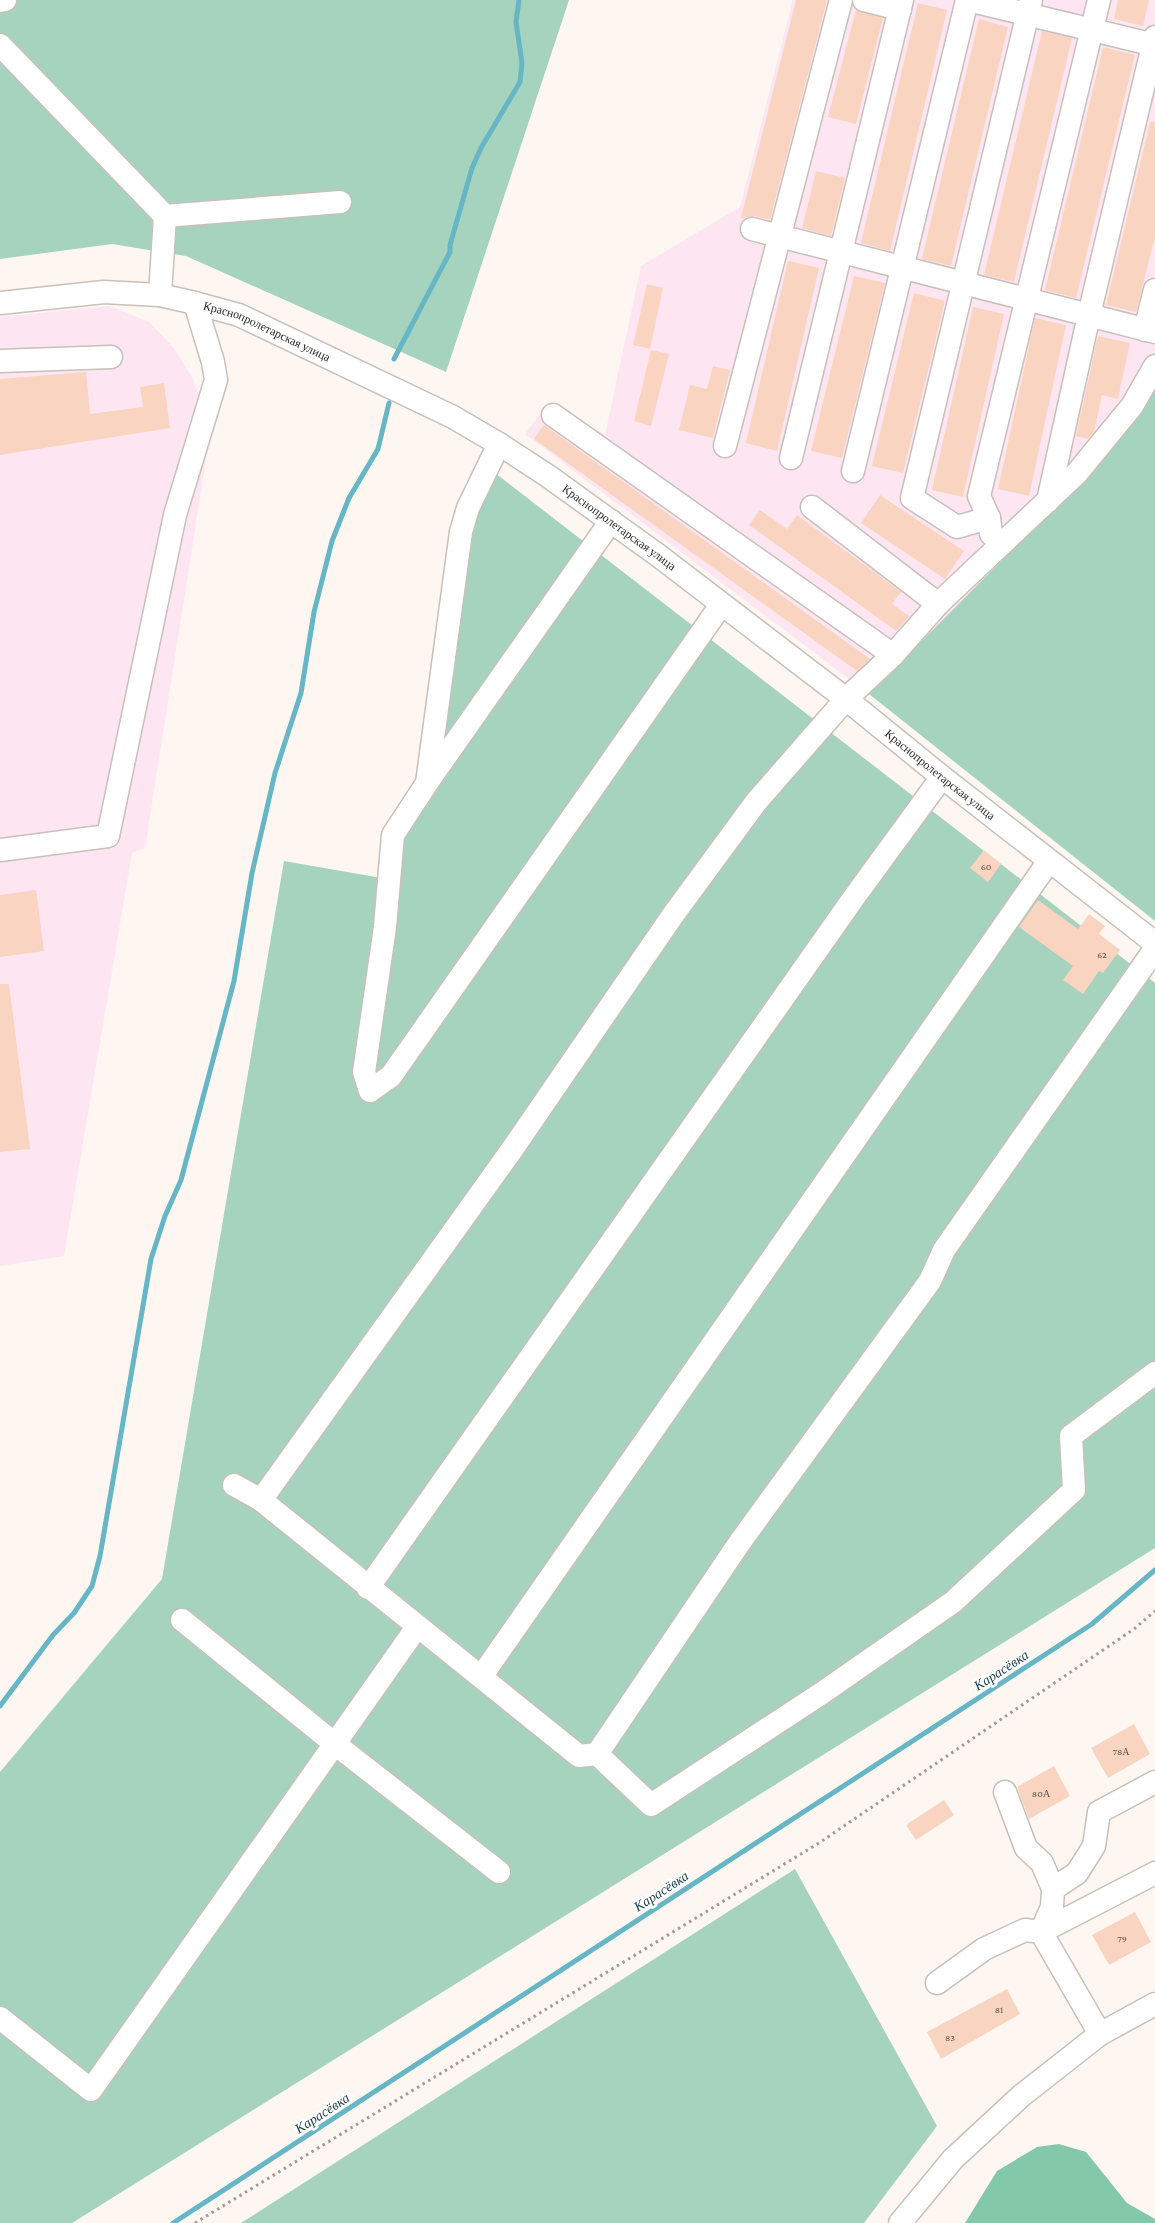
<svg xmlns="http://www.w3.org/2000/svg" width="1155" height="2223" viewBox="0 0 1155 2223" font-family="'Crimson Pro',serif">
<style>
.industrial{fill:#fde6f2}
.green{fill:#a6d3be}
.forest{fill:#84c8aa}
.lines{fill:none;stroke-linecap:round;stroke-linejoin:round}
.stream{stroke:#66b6c5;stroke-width:5}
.building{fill:#f9d4c0}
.minor-casing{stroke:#c8c0bb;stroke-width:25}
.path{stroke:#a19c98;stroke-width:3;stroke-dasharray:2.5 4;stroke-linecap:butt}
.minor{stroke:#fff;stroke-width:22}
.labels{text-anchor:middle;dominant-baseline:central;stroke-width:5;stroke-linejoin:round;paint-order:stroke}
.number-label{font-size:10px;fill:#61554f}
.street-label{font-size:12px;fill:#2e2b29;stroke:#fff}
.water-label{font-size:14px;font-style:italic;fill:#1b4249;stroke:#fff}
</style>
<rect width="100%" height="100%" fill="#fef6f1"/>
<path class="industrial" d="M793,0H1155V382L1082,480L869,694L525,434L548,403L605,435L641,266L740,207Z
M110,306L149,322L174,348L193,379L206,418L207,453L145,848L132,853L64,1256L0,1266V317Z"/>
<path class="green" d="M0,0H569L446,372L186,256L112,244L0,259Z
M1155,382V921L869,694L1082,480Z
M495,473L1155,983V1548L72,2223H0V1772L162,1579L284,861L393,880L401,836L436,775L466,531Z
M795,1869L937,2126L864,2223H241Z"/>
<path class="forest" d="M1059,2144L1086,2152L1127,2203L1155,2219V2223H965L997,2171L1037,2147Z"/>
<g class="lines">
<path class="stream" d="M394,359L450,252V245L472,168L481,148L520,82L522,63L516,22L519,0
M0,1706L53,1635L74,1613L92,1586L100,1556L151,1259L165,1216L181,1180L234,981L252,873L275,773L301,693L314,612L332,541L349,498L378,449L389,403
M173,2223L1092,1624L1155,1570"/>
</g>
<path class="building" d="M796,0H827L770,220L755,216L741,218Z
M1118,0H1149L1143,26L1114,19Z
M918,3L947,10L890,251L861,243Z
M856,10L883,18L856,124L828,117Z
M979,19L1008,27L951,266L922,259Z
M1042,31L1072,38L1014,282L984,275Z
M1103,47L1135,55L1076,298L1045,290Z
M1150,122H1155V237L1136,312L1106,305Z
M816,171L845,178L831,236L802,228Z
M788,261L819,268L777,451L746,443Z
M854,276L885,283L842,458L811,451Z
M647,284L663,288L650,349L633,345Z
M914,293L945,301L903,473L872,466Z
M973,307L1004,314L963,497L932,490Z
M1035,318L1066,325L1029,496L998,489Z
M1098,336L1130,343L1118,399L1102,395L1094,432L1088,439L1076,436Z
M651,350L669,354L651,426L634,421Z
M713,366L730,370L713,438L679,430L690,385L707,389Z
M86,372L90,414L143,407L140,387L164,383L170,428L0,455V379Z
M544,425L870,659L857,671L534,439Z
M880,495L964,551L945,579L861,523Z
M760,510L787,529L797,515L901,592L892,604L909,616L903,624L896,631L749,525Z
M984,850L1001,864L988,882L970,868Z
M36,890L44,951L0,957V895Z
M1038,900L1078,929L1089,914L1105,926L1099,934L1120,950L1103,973L1099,971L1083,994L1063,980L1073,966L1019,927Z
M0,984H9L30,1149L0,1152Z
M1134,1724L1150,1754L1108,1778L1091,1748Z
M1054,1766L1070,1796L1029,1819L1017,1787Z
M944,1800L954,1815L916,1840L906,1825Z
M1135,1912L1151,1942L1109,1965L1092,1935Z
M1007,1989L1020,2014L941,2059L927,2032Z"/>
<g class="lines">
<g class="minor-casing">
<g id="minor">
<path d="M864,0L900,9"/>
<path d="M968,0L1155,45"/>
<path d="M0,1L5,0"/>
<path d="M0,45L165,216L160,295"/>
<path d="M165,216L340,202"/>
<path d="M752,229L1155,332"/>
<path id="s1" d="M0,303L104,292L160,295L195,303L239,315L453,417L499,444L548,476L659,556L846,699L942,777L1155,943"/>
<path d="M1145,330L1155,290"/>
<path d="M0,361L111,357"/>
<path d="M553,415L893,655"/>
<path d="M499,444L468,508L461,532L427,783L393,835L385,927L364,1072L370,1091L391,1076L721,605"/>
<path d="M725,446L841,0"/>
<path d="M791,458L902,0"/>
<path d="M853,471L967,0"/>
<path d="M1048,501L1089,315L1155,37"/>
<path d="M812,507L938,604"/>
<path d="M989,518L957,527L912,498L1031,0"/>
<path d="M991,534L989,518L979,496L1099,0"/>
<path d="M429,780L611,521"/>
<path d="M0,850L108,836L175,515L216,380L213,362L195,303"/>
<path d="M234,1485L261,1500L579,1756L597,1754L651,1805L822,1693L953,1602L1074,1490L1071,1436L1155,1373"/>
<path d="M261,1500L511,1151L673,915L756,802L846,699L893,655L938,604L1077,473L1132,406L1155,366"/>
<path d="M368,1588L855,896L942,777"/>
<path d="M182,1620L335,1744L499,1872"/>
<path d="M481,1677L1049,861"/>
<path d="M597,1754L740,1542L930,1281L944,1250L1155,949"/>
<path d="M1005,1792L1026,1848L1042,1863L1053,1889L1052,1907L1041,1932L1100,2034"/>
<path d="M1053,1889L1077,1873L1094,1846L1099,1812L1155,1782"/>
<path d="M937,1983L984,1949L1025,1930L1041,1932L1155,1873"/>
<path d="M0,2018L91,2090L417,1627"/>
<path d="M900,2223L953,2159L1021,2096L1100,2034L1155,2004"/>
</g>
</g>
<path class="path" d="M195,2223L819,1843L1134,1629L1155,1611"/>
<use href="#minor" class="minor"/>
</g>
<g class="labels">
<g class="number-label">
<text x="986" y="866">60</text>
<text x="1102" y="954">62</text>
<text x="1121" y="1751">78А</text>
<text x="1041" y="1793">80А</text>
<text x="1122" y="1938">79</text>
<text x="999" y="2009">81</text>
<text x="950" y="2037">83</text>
</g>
<g class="street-label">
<text stroke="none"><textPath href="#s1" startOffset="274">Краснопролетарская улица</textPath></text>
<text stroke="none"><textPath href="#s1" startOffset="679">Краснопролетарская улица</textPath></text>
<text stroke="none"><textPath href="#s1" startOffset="1084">Краснопролетарская улица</textPath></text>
</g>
<g class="water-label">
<text transform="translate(1001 1670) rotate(-33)">Карасёвка</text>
<text transform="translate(661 1891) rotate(-33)">Карасёвка</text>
<text transform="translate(322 2113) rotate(-33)">Карасёвка</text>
</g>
</g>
</svg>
